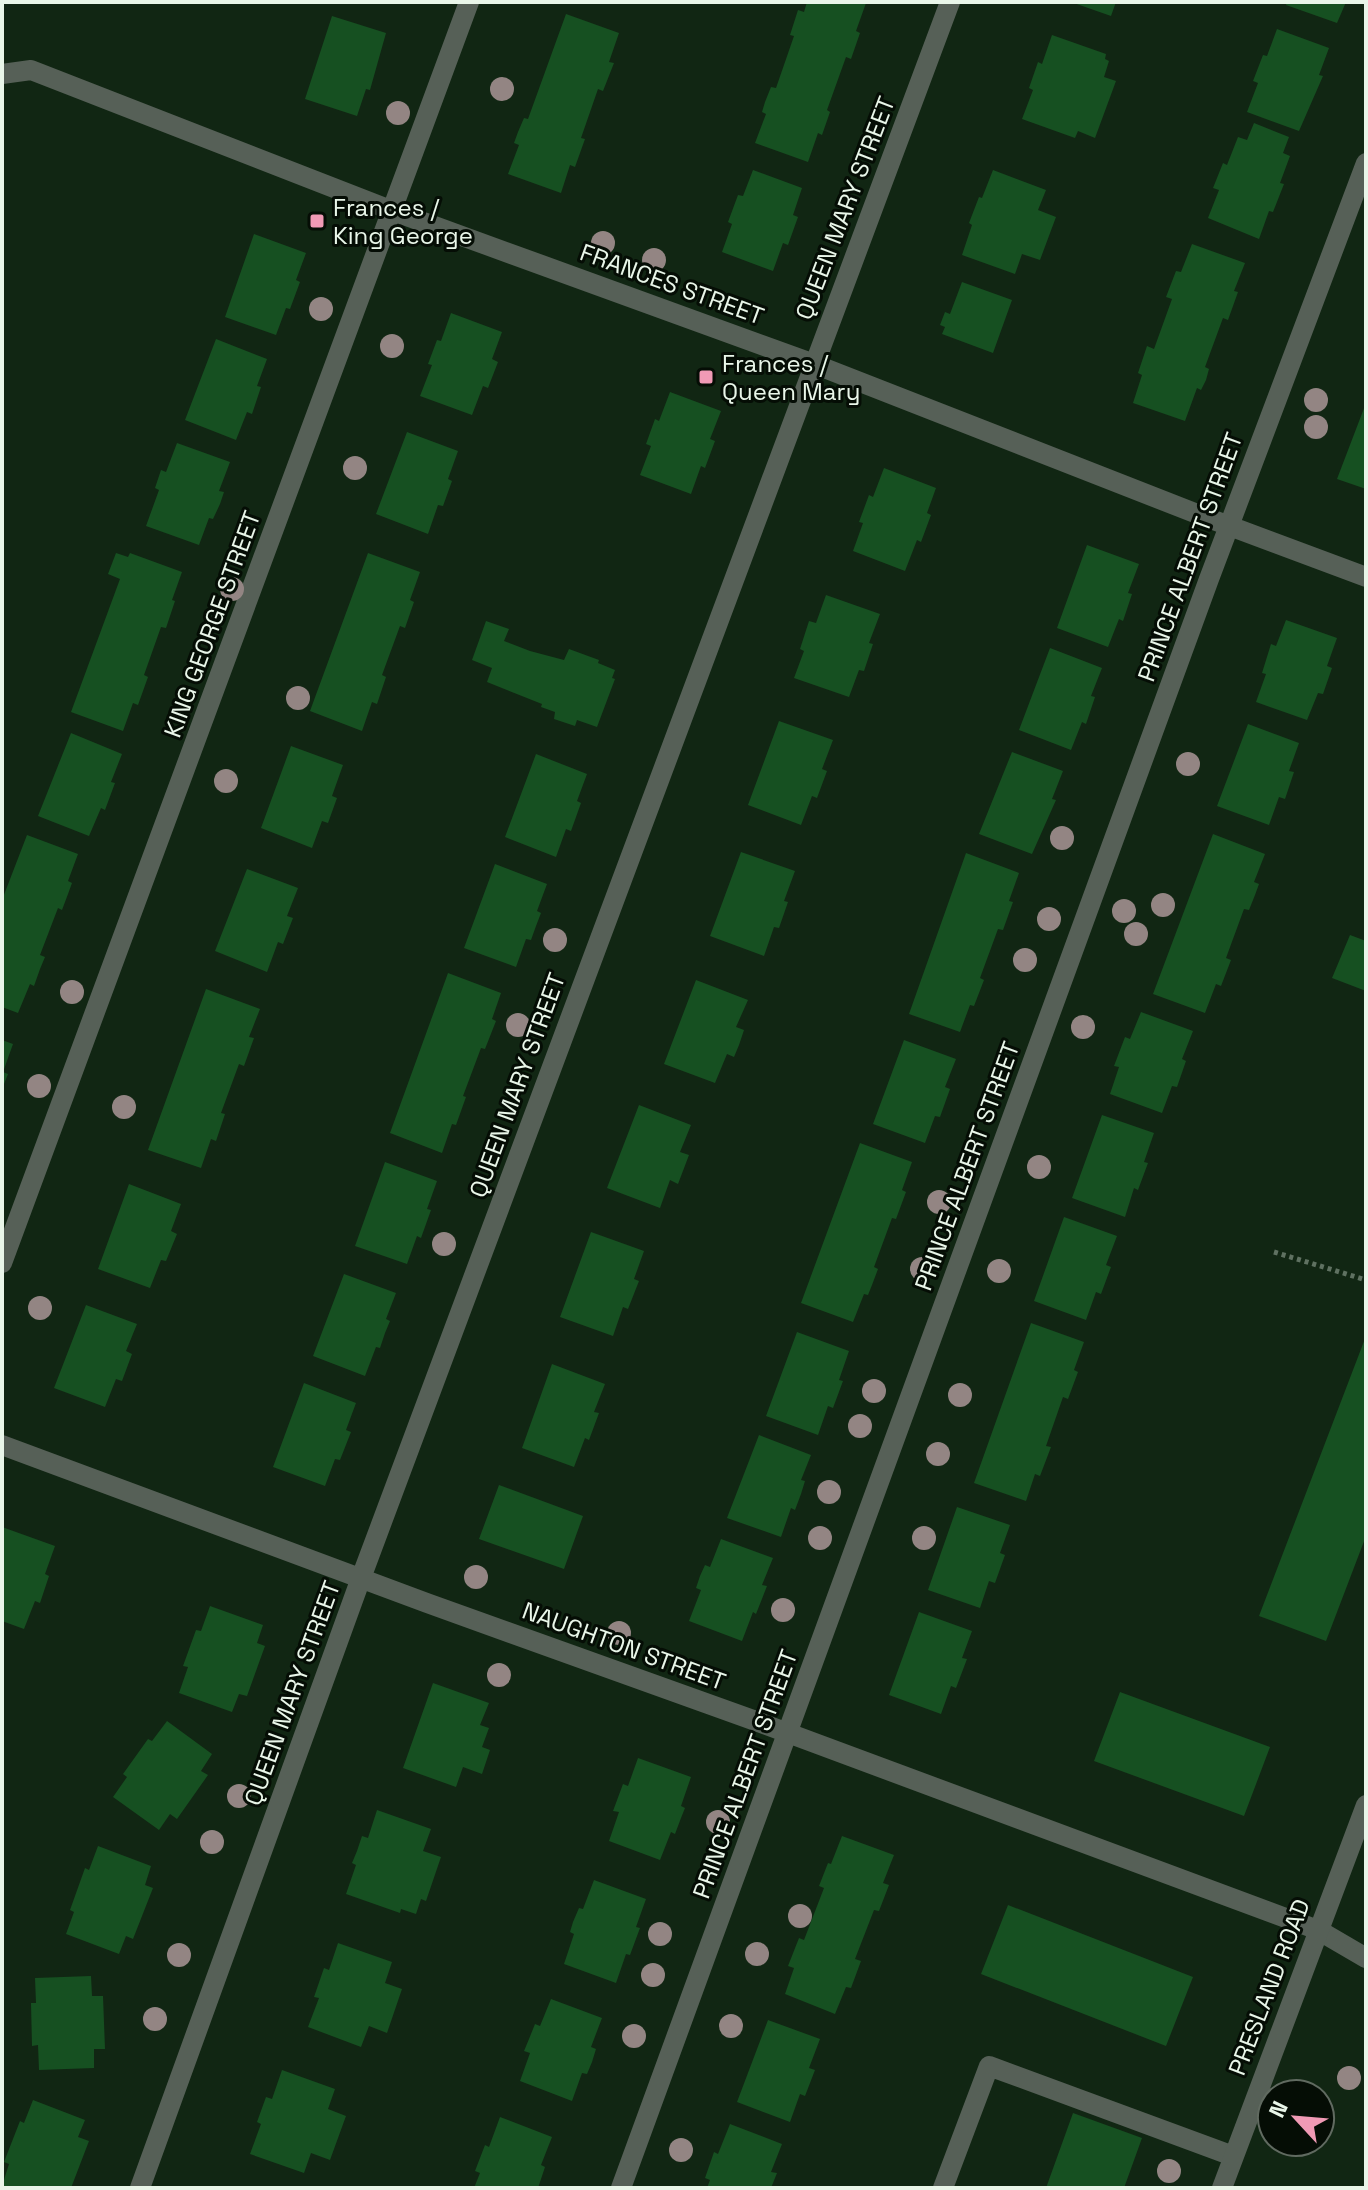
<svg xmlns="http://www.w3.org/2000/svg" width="1368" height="2190" viewBox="0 0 1368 2190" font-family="'Space Grotesk',sans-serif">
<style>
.building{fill:#165021}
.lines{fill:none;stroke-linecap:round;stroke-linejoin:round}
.path{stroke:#5f7161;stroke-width:5;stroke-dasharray:4 4;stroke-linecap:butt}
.lane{stroke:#566057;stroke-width:20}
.street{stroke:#566057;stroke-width:20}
.tree{fill:#938583}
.poi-dot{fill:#f09ab5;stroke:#050d05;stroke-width:3}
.labels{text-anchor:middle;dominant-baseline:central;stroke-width:6;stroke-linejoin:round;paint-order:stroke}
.poi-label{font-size:24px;fill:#e9f6e9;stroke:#050d05;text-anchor:start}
.street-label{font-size:24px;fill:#e9f6e9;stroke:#050d05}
</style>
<rect width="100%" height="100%" fill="#112613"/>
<path class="building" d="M807,2L866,3L856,31L860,33L851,59L846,57L827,110L830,112L822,135L818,133L808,162L755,143L766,114L762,112L765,102L771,87L776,88L794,36L790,35L798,10L804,12Z
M1071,2H1116L1111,16Z
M1287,2H1346L1337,23L1286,5Z
M566,14L619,33L609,62L614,63L603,91L598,89L581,138L585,139L575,167L570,165L561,193L508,174L519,145L514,143L518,132L524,118L528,119Z
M332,16L386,33L370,90L366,89L357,116L305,99Z
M1277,29L1329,48L1319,75L1323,76L1299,131L1247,112L1258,83L1253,81L1263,55L1267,56Z
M1052,35L1106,54L1105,59L1109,61L1104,77L1116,81L1095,138L1078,131L1075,138L1022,119L1033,90L1029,88L1038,62L1042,64Z
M1254,123L1289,137L1283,153L1290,156L1280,183L1284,184L1273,212L1269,211L1259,239L1208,218L1219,190L1213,188L1223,163L1227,165L1238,137L1247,140Z
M753,170L802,188L793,215L798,217L788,245L783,243L773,271L722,252L732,224L728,222L738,195L743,196Z
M993,170L1046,190L1038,210L1056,217L1040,260L1022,254L1015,274L962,255L972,225L969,223L979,197L982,198Z
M254,234L306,253L296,280L300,282L290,309L286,308L276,335L225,317Z
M1192,244L1245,263L1234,291L1238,292L1228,320L1223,318L1205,367L1209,369L1206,380L1201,390L1197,388L1185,421L1133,403L1142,375L1138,373L1147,346L1154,349L1172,299L1166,297L1176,271L1181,272Z
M962,282L1012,300L993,353L942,334L945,327L940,325L945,312L950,314Z
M451,313L502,332L492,359L498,362L488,388L483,386L472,415L420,396L432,365L428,364L437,340L441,341Z
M216,339L267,359L257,386L261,387L252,414L247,412L236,440L185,420Z
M670,392L721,411L710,439L715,441L705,468L701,466L691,494L640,475L651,446L646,444L655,419L659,421Z
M1366,403V489L1337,479Z
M407,432L458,451L448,479L452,481L443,506L438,505L428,534L376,514Z
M177,443L230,462L219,491L224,492L220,504L213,519L209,518L199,545L146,526L159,490L155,488L161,470L166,472Z
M884,468L936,488L927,513L931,515L921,542L917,540L905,571L853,551L863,523L859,522L869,495L873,497Z
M1087,545L1139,564L1128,593L1132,594L1123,621L1119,619L1108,647L1057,628Z
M116,553L128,557L130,553L182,572L172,600L175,601L166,628L161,627L144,675L148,677L138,705L133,703L123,731L71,712L120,579L108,574Z
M368,553L420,572L410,600L414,602L405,628L400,626L382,675L386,677L377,704L372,702L362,731L310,711Z
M826,595L880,614L869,643L873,644L864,671L859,670L849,697L794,678L804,651L800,649L809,621L816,623Z
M1286,620L1337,638L1327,666L1332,668L1323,694L1318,693L1307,720L1256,702L1266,674L1262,673L1271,644L1276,646Z
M486,621L509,629L504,641L530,651L564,660L569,649L599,660L598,663L615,670L612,678L615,679L597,727L577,720L575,726L554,719L555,712L541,707L542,704L487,682L492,668L472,660Z
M1050,648L1102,668L1091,696L1095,697L1086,724L1082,722L1071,750L1019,730Z
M779,721L833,740L822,769L827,771L817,798L812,796L801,825L748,805Z
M1248,724L1299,743L1289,771L1294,772L1285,799L1279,797L1269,825L1217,806Z
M71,733L122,754L111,782L115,783L105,810L101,808L89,836L38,816Z
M291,746L343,765L332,796L337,798L328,823L322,821L312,848L261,828Z
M1012,752L1063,771L1052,799L1056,800L1032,854L979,834Z
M536,754L587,774L577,801L581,803L571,831L566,829L556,857L505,837Z
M1213,834L1265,854L1254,882L1259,884L1255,895L1249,910L1244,909L1226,958L1231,960L1221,986L1216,984L1205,1013L1153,994Z
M27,835L78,854L68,881L72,883L68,894L62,910L58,908L40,955L45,957L40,969L34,986L30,984L18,1013L2,1007V900Z
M741,852L795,871L784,901L788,902L779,928L774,927L764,956L710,936Z
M966,853L1019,873L1009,901L1013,902L1003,930L998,929L980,978L984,980L974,1006L970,1005L960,1032L909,1014Z
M495,864L547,884L537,911L541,913L536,926L531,940L526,939L516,967L464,948Z
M247,869L298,888L287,916L293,918L283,944L278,942L267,972L215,951Z
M1350,935L1366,941V991L1332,978Z
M448,973L501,993L492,1019L496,1021L485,1049L481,1048L463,1096L466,1097L456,1125L452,1124L442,1153L390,1133Z
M696,980L748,1000L736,1027L744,1030L739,1045L734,1057L727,1054L715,1083L664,1064Z
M206,989L260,1009L249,1037L254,1038L244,1066L239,1064L221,1113L225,1114L216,1141L211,1139L201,1168L148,1150Z
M1141,1012L1193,1031L1182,1059L1186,1061L1177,1087L1172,1086L1162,1113L1110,1094L1119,1067L1114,1066L1125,1037L1130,1039Z
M2,1040L13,1044L3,1072L8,1074L2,1089Z
M904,1040L956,1059L945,1087L950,1089L940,1117L935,1116L925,1143L873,1124Z
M639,1105L691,1125L680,1152L689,1155L678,1184L670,1180L660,1208L607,1188Z
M1102,1115L1154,1133L1144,1162L1148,1163L1138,1190L1134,1188L1125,1217L1072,1198Z
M860,1143L912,1162L902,1190L906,1192L896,1219L892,1218L874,1267L878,1269L872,1285L868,1295L864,1294L853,1322L801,1303Z
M385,1162L437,1181L427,1209L431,1210L421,1238L417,1236L407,1264L355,1246Z
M129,1184L181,1204L171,1231L177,1234L166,1261L161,1260L150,1288L98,1269Z
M1064,1217L1117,1236L1106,1265L1111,1267L1101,1294L1096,1292L1086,1320L1034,1301Z
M591,1232L644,1251L634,1279L639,1281L628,1309L623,1307L613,1336L560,1317Z
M344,1274L396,1293L386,1319L390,1321L385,1333L380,1348L376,1347L365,1376L313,1356Z
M86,1305L137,1324L126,1351L132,1354L122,1381L116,1379L105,1407L54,1388Z
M1031,1323L1084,1342L1074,1370L1078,1372L1068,1399L1063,1397L1046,1446L1051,1447L1040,1476L1035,1474L1026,1501L974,1483Z
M797,1332L849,1351L839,1380L843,1381L833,1408L828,1406L818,1435L766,1416Z
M1366,1336V1536L1326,1641L1259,1616Z
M552,1364L605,1384L594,1412L599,1413L589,1440L585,1438L574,1467L522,1448Z
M304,1383L356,1403L346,1430L351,1432L340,1460L335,1459L325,1486L273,1467Z
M759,1435L811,1455L801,1480L805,1481L801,1494L795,1510L791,1508L781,1537L727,1518Z
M499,1485L583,1516L564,1569L479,1539Z
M957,1507L1010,1525L1000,1553L1005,1555L995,1583L989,1581L980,1608L928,1590Z
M2,1527L55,1546L45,1574L49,1576L40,1603L35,1601L24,1629L2,1621Z
M721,1539L773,1558L762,1585L767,1586L756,1614L753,1612L742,1641L689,1621L701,1590L696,1588L700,1576L705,1565L710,1567Z
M210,1606L263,1625L257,1643L265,1646L247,1696L239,1694L232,1712L179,1693L188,1667L183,1666L196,1630L201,1631Z
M919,1612L972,1631L962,1658L967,1659L956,1688L951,1686L941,1714L889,1695Z
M433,1683L489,1703L480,1725L489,1728L482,1747L490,1750L482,1774L463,1767L456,1787L403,1768Z
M1120,1692L1270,1747L1244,1816L1094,1761Z
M167,1721L212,1754L201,1771L208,1775L177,1819L170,1814L159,1830L113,1797L127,1777L123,1774L148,1739L152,1741Z
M638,1758L691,1777L681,1806L685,1808L681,1818L675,1834L671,1832L660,1860L609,1841L619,1812L613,1811L623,1784L628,1786Z
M377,1810L431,1829L423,1851L441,1857L426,1901L421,1899L416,1914L401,1909L400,1913L346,1894L356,1865L352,1863L357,1851L362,1836L368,1838Z
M842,1836L894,1855L883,1883L889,1885L879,1911L874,1910L855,1959L861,1961L851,1988L846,1987L835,2014L785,1994L794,1968L788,1966L799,1938L804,1940L824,1888L819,1886L828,1863L831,1864Z
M98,1846L151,1866L145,1885L153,1888L133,1939L126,1936L119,1954L66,1934L74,1912L70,1910L85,1868L89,1870Z
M594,1880L646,1899L636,1927L640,1928L630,1955L626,1954L616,1983L564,1964L574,1934L570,1932L573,1922L579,1908L583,1909Z
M1008,1905L1193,1977L1166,2046L981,1974Z
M338,1943L392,1962L385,1983L402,1989L387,2033L369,2026L361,2047L308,2027L319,1998L314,1997L324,1968L329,1970Z
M91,1976L92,1996H103L105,2049H94V2068L39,2070L38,2045L32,2046L31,2003H36L35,1978Z
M551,1999L602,2018L591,2047L596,2049L592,2062L587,2074L582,2073L572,2101L520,2081L530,2053L524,2051L529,2039L535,2024L540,2026Z
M768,2020L820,2039L809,2068L815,2070L805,2096L800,2094L790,2122L737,2102Z
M282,2070L335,2089L328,2109L346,2116L330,2160L311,2153L304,2173L250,2154L261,2124L257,2122L266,2097L272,2099Z
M33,2100L85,2120L78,2137L89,2141L71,2188L2,2186L9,2164L4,2162L20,2121L24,2123Z
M1073,2113L1142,2138L1124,2188H1046Z
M500,2117L552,2137L541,2165L545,2167L538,2188H474L480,2173L475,2171L485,2145L489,2147Z
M730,2124L782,2144L771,2172L777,2173L771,2188H707L710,2180L705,2178L714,2152L718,2154Z"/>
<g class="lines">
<path class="path" d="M1274,1252L1366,1280"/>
<path class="lane" d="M1318,1930L1366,1958
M943,2188L989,2066L1233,2156"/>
<path class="street" d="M2,74L31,70L393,211L814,364L1200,515L1366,577
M2,1263L469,2
M2,1445L427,1603L753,1720L1318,1930
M140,2188L361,1578L950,2
M621,2188L1209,579L1366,163
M1222,2188L1366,1805"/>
</g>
<g class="tree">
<circle cx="502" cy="89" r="12"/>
<circle cx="398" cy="113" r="12"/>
<circle cx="603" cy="243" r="12"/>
<circle cx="654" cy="260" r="12"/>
<circle cx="321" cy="309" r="12"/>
<circle cx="392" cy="346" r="12"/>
<circle cx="1316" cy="400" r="12"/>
<circle cx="1316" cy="427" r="12"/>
<circle cx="355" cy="468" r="12"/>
<circle cx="232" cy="589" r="12"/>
<circle cx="298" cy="698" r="12"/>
<circle cx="1188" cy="764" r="12"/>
<circle cx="226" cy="781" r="12"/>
<circle cx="1062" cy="838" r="12"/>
<circle cx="1163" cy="905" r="12"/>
<circle cx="1124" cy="911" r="12"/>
<circle cx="1049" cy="919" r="12"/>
<circle cx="1136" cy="934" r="12"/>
<circle cx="555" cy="940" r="12"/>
<circle cx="1025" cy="960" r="12"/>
<circle cx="72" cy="992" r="12"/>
<circle cx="518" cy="1025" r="12"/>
<circle cx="1083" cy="1027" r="12"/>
<circle cx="39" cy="1086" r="12"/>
<circle cx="124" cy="1107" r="12"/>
<circle cx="1039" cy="1167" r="12"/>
<circle cx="939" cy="1202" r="12"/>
<circle cx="444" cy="1244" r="12"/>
<circle cx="922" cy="1269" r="12"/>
<circle cx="999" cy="1271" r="12"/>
<circle cx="40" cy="1308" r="12"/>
<circle cx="874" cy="1391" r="12"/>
<circle cx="960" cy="1395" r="12"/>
<circle cx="860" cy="1426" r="12"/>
<circle cx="938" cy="1454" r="12"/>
<circle cx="829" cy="1492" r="12"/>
<circle cx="820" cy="1538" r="12"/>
<circle cx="924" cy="1538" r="12"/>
<circle cx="476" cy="1577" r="12"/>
<circle cx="783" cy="1610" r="12"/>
<circle cx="619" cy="1633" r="12"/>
<circle cx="499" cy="1675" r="12"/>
<circle cx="239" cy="1796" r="12"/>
<circle cx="718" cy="1822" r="12"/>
<circle cx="212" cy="1842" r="12"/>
<circle cx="800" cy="1916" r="12"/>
<circle cx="660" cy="1934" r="12"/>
<circle cx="757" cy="1954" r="12"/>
<circle cx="179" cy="1955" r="12"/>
<circle cx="653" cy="1975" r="12"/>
<circle cx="155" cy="2019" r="12"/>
<circle cx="731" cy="2026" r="12"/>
<circle cx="634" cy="2036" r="12"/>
<circle cx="1349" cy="2078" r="12"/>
<circle cx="681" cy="2150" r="12"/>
<circle cx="1169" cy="2171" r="12"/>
</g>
<g class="poi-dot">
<rect x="309" y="213" width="16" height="16" rx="4"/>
<rect x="698" y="369" width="16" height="16" rx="4"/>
</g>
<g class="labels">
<g class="poi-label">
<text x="333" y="207">Frances /<tspan x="333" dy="28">King George</tspan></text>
<text x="722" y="363">Frances /<tspan x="722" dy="28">Queen Mary</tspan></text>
</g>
<g class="street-label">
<text transform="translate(845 208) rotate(-69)">QUEEN MARY STREET</text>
<text transform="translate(672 284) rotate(20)">FRANCES STREET</text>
<text transform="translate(1190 557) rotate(-70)">PRINCE ALBERT STREET</text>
<text transform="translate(212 624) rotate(-70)">KING GEORGE STREET</text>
<text transform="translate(517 1085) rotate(-70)">QUEEN MARY STREET</text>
<text transform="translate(967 1166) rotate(-70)">PRINCE ALBERT STREET</text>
<text transform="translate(624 1646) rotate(20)">NAUGHTON STREET</text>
<text transform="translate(292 1693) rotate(-70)">QUEEN MARY STREET</text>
<text transform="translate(745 1774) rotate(-70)">PRINCE ALBERT STREET</text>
<text transform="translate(1269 1987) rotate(-69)">PRESLAND ROAD</text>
</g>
</g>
<rect width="1368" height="2190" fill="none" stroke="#e9f6e9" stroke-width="8"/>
<g transform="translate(1296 2118) rotate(296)"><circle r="38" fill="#050d05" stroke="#606a60" stroke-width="2"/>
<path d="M0-6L14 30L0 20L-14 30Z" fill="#f09ab5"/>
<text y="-12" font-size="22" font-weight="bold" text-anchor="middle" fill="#e9f6e9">N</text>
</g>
</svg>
